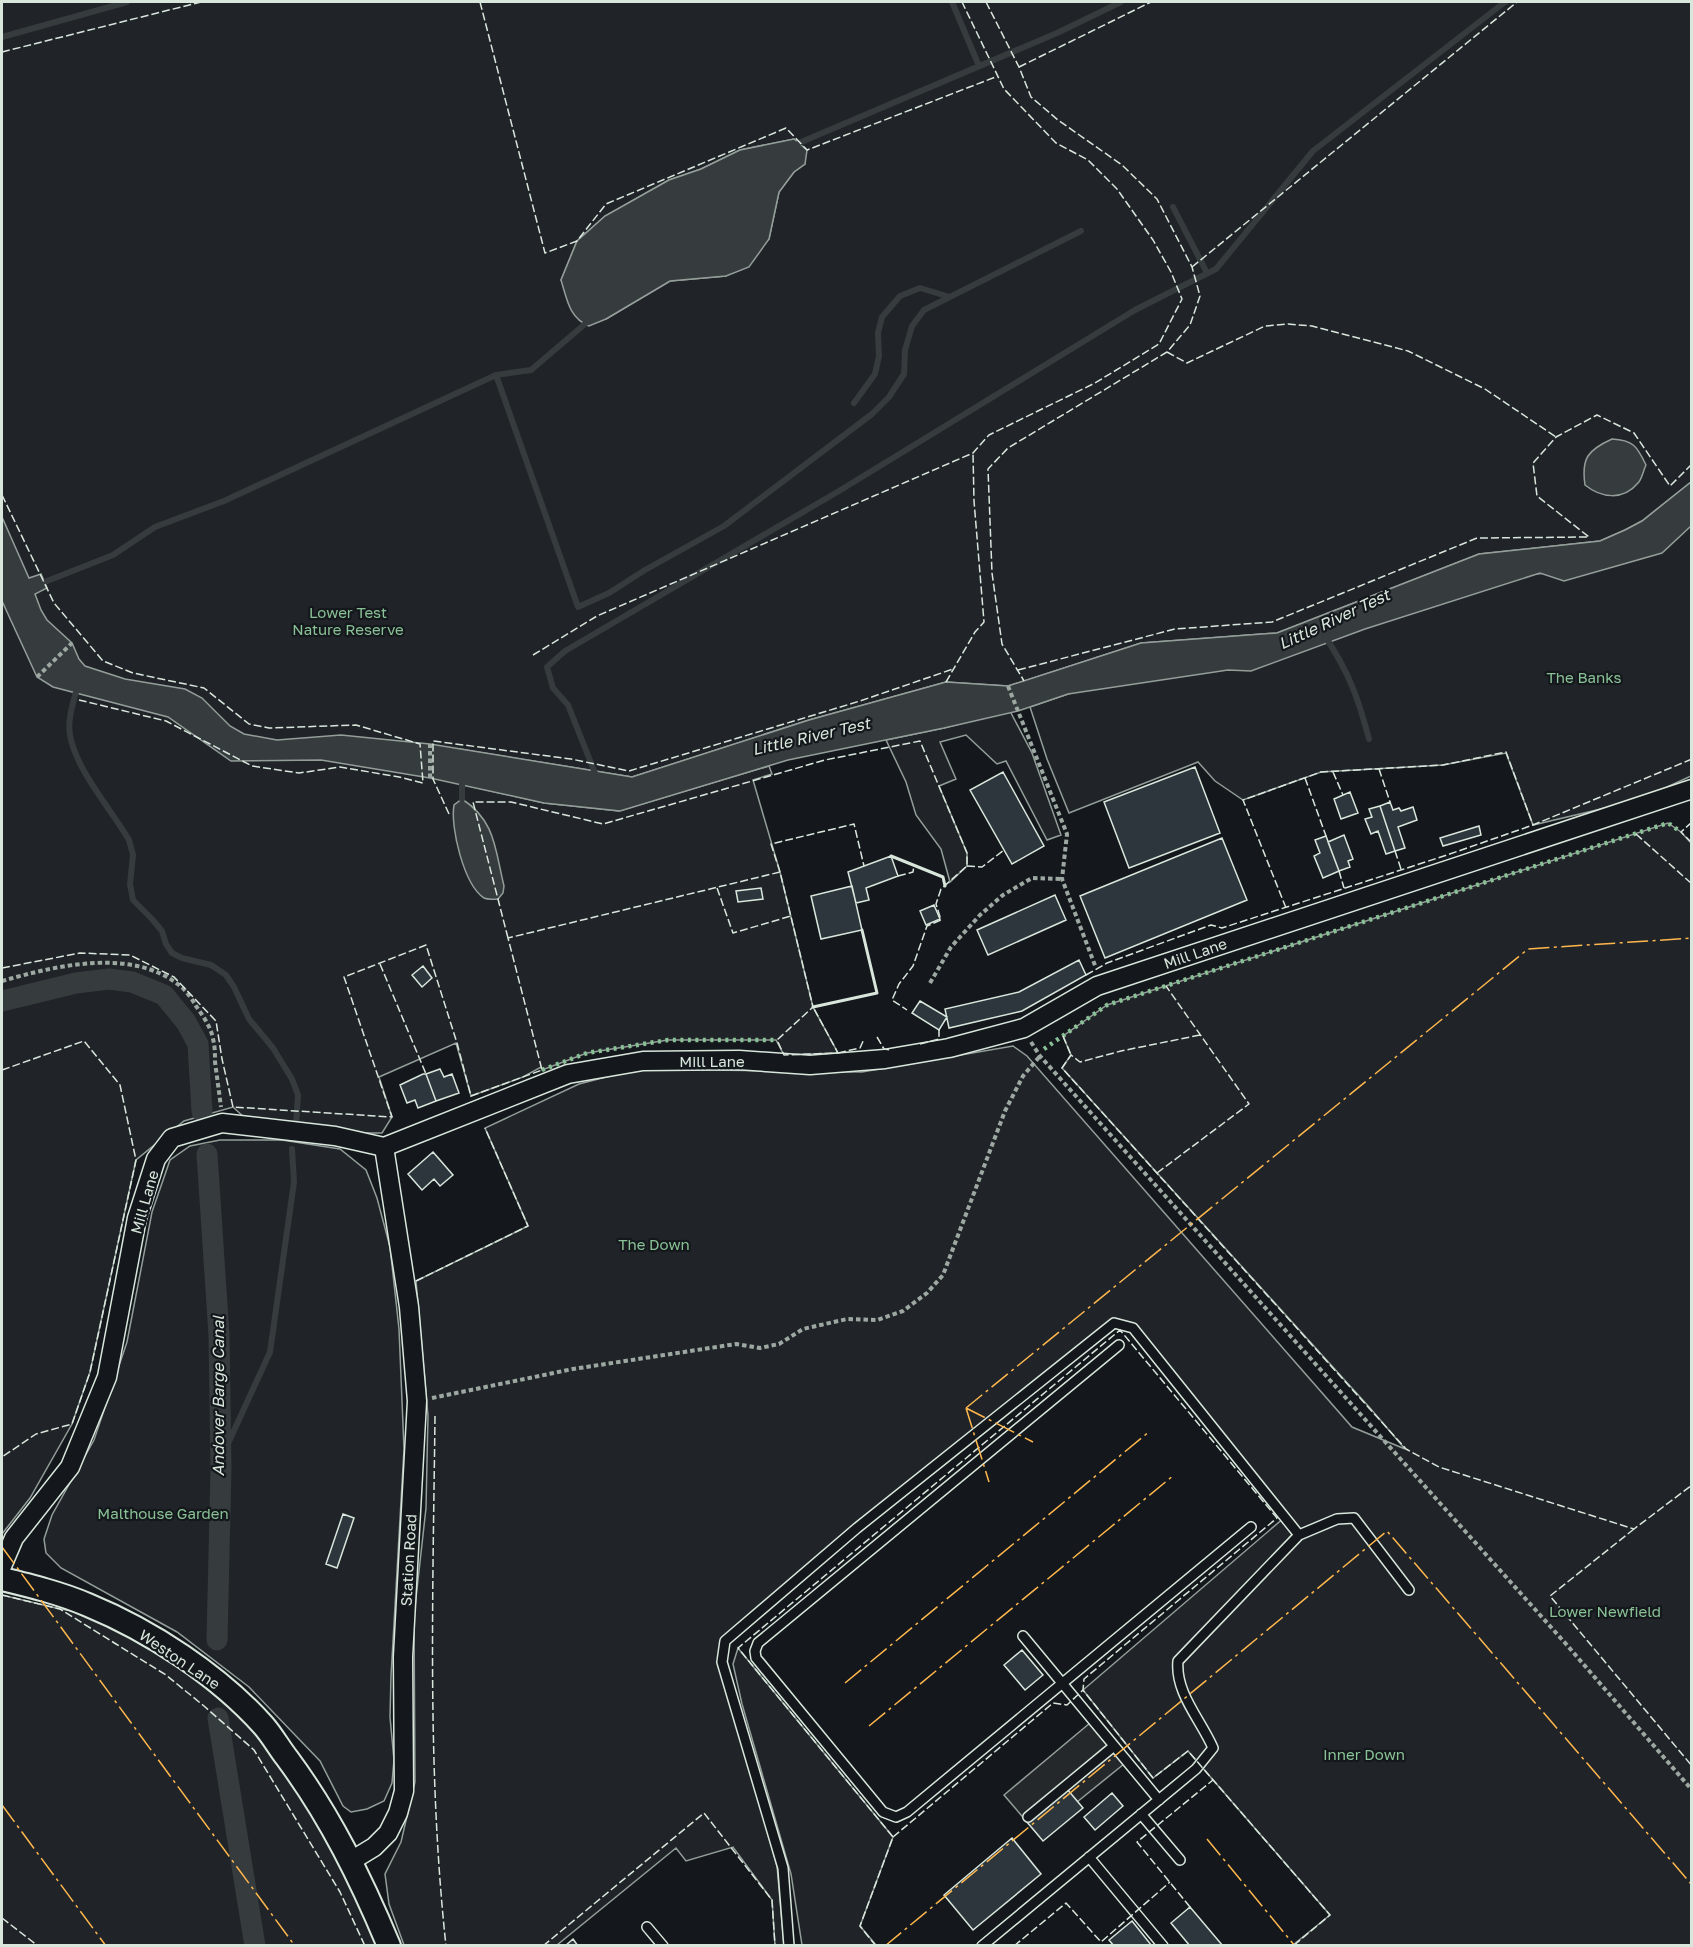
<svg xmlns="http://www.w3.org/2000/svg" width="1693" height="1947" viewBox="0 0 1693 1947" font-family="'Golos Text',sans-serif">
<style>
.green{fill:#202428;stroke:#939e99;stroke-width:1.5;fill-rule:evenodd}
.parking{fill:#24282b;stroke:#939e99;stroke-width:1.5}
.water{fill:#363b3e;stroke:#939e99;stroke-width:1.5}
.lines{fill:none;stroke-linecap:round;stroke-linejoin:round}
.stream{stroke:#363b3e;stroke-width:6}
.canal{stroke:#363b3e;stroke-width:21}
.building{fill:#2c363c;stroke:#d8e6dc;stroke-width:1.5}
.service-casing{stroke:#d8e6dc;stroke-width:12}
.minor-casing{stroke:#d8e6dc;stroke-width:21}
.tertiary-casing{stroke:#d8e6dc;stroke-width:26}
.path{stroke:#9da8a2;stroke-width:4;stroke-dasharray:4.5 3;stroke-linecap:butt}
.service{stroke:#14181c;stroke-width:9}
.minor{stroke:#14181c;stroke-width:18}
.tertiary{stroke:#14181c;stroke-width:22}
.hedge{stroke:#8ac095;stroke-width:4.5;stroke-dasharray:3 4.5;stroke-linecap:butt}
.fence{stroke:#d8e6dc;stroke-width:1.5;stroke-dasharray:8 3;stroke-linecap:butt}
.wall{stroke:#d8e6dc;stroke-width:3}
.power{stroke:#ffb74d;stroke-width:1.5;stroke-dasharray:21 4.5 3 4.5;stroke-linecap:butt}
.labels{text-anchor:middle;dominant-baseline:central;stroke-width:4.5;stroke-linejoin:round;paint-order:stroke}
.park-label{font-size:15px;fill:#8ac095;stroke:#14181c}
.street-label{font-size:15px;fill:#d8e6dc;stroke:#14181c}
.water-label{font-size:16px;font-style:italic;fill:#d8e6dc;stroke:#14181c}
</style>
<rect width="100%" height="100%" fill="#14181c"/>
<path class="green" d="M2,2H1691V482L1642,521L1625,530L1600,541L1479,554L1277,633L1141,643L1008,686L946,682L809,720L632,777L459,749L469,786L544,803L619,811L769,766L772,774L753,780L780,872L813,1007L838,1053L784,1055L776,1040H668L587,1053L542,1070L541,1067L523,1077L471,1096L456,1043L379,1077L392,1117L382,1133H357L246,1119L233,1107L184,1121L136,1160L90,1372L72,1424L30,1498L2,1534ZM794,139L805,164L794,172L779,192L769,239L726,276L670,281L606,319L561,280L577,241L605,216L669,180L701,169L740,150Z
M1691,522V776L1639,800L1533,825L1506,753L1443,765L1321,772L1243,800L1215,781L1198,762L1069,813L1047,759L1030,707L1068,694L1450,584L1605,566Z
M1010,711L1032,753L1061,835L1047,840L1006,761L997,764L966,735L940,742L956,779L939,786L967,853V866L950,882L941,849L916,815L906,782L886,740L944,728Z
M1668,823L1681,832L1691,843V1945H1293L1330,1915L1188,1751L1153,1778L1083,1690L1285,1517L1133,1328L1115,1323L725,1641L722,1662L777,1866L784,1945H775L772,1900L733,1847L686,1861L676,1848L557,1945H404L389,1904L385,1874L401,1842L415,1782L414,1616L426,1508L428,1416L416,1281L528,1226L485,1128L579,1084L637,1069L862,1072L1013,1046L1027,1056L1352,1427L1405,1449L1370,1408L1062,1068L1071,1055L1063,1036L1107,1005Z
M220,1140H282L340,1149L366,1170L377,1198L390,1247L399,1329L404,1449L391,1676L390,1717L394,1760L392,1783L384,1801L367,1809L351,1812L343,1806L320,1761L249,1687L177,1632L61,1568L46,1553L44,1539L52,1515L94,1440L127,1342L152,1212L170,1160L190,1146Z
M2,1595L60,1609L81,1612L153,1649L201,1682L243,1718L290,1779L326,1836L380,1946H2Z
M738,1648L893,1837L860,1926L876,1945H802L791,1874L742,1704L733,1664Z"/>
<path class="parking" d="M1090,1723L1124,1764L1077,1802L1066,1789L1027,1822L1004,1795Z"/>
<path class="water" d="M794,139L807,150L805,164L794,172L779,192L769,239L749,267L726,276L670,281L606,319L589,326C569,318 567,299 561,280L577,241L605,216L669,180L701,169L740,150Z
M1612,439C1633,440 1637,446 1646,465C1643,471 1642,479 1638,483C1623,501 1601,498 1585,485C1581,458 1588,450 1612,439Z
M1691,482V526L1662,553L1564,581L1540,573L1365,629L1251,671L1228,670L1068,694L1018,711L944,728L788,760L620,811L544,803L430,778L321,760L231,761L168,717L53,687L37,677L2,601V517L29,578L41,574L47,588L35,594L41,610L47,620L72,643L79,659L85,666L125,679L185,689L202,698L230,726L244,734L277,740L341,735L430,744L632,777L809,720L946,682L1008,686L1141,643L1277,633L1479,554L1600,541L1625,530L1642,521Z
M462,799C496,821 495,850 504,886L503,893L498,899C493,899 488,900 484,898C464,885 450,827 454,805Z"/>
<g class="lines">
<path class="stream" d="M952,2L979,66
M2,37L127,2
M799,143L1057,33L1121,2
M1173,207L1207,273
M496,375L578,607L609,593L645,570L724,526L872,414L889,397L904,374L905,350L912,326L924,310L1081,231
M854,403L875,374L879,356L878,333L882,317L900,296L920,288L950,297
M37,585L113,555L155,527L224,501L496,375L531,370L585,324
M1325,636C1349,673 1358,697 1369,739
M78,685C74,700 67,719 70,735C76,770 111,809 129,840L133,855L130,884L133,900L152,919L162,931L166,944L172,953L182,958L211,965L226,975L234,987L249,1019L273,1048L292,1079L298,1095L296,1125
M597,778L568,705L553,688L547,667L565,651L839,491L1135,310L1216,269L1313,151L1505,2
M462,799V779
M221,1459L270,1352L294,1182L292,1149"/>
<path class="canal" d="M2,1001L76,983L109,979L132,982L164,995L186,1022L198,1044L202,1112
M207,1154L219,1335L221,1469L217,1640
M218,1718L255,1946"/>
</g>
<path class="building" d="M1195,767L1220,833L1129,868L1104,802Z
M1003,772L1044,846L1012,864L970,790Z
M1350,792L1358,813L1341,819L1334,799Z
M1390,802L1393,810L1399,808L1401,811L1413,807L1417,820L1398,827L1405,848L1395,851L1380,806Z
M1380,806L1395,851L1386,854L1378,831L1371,834L1365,819L1372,817L1369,809Z
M1479,826L1481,835L1443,846L1440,838Z
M1344,835L1353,859L1348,861L1350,867L1339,871L1328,842Z
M1326,836L1339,871L1323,878L1314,856L1320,853L1315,840Z
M1222,838L1247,900L1105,958L1080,896Z
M891,856L898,876L866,888L869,900L856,903L848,872Z
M852,886L862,930L821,939L811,896Z
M761,888L763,899L738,902L736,891Z
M1055,895L1066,920L988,955L977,930Z
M934,905L940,919L926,925L920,911Z
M1079,960L1086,975L1022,1011L949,1028L945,1009L1019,992Z
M423,966L432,978L422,987L412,975Z
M920,1001L947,1017L939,1030L912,1013Z
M440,1069L444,1077L452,1074L459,1093L436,1101L426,1074Z
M423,1074H426L436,1101L418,1108L415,1100L407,1103L400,1085Z
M433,1152L453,1175L440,1186L434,1179L422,1190L408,1174Z
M343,1514L354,1518L337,1568L326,1564Z
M1022,1650L1043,1675L1025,1690L1004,1665Z
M1067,1789L1083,1808L1043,1841L1027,1822Z
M1112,1793L1123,1806L1095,1830L1084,1817Z
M1012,1838L1041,1874L973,1930L944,1895Z
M1190,1907L1223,1946H1190L1171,1923Z
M1132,1921L1152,1946H1114L1109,1940Z
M573,1939L578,1946H565Z"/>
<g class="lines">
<g class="service-casing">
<path id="service" d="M1119,1345L758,1643L755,1651L756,1658L883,1812L896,1817L907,1812L1251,1527
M1023,1636L1159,1800
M1141,1814L1180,1860
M1028,1817L1114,1746
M1089,1857L1163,1946
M647,1927L663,1946
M789,1946L783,1868L722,1662L725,1641L857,1528L1114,1323L1133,1328L1299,1535
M982,1946L1196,1769L1213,1748C1201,1720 1175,1693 1178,1661L1299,1535L1337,1519L1354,1518L1409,1590"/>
</g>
<g class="minor-casing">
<path id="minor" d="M2,1566L14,1538L70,1467L107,1377L137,1218L156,1159L172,1138L222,1123L335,1136L384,1147L568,1074L643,1061L739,1060L810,1065L885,1059L949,1048L1024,1028L1097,986L1692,789
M351,1861L374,1847L388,1833L398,1813L404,1791L403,1657L417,1401L409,1307L384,1147"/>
</g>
<g class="tertiary-casing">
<path id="tertiary" d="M2,1579C31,1586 60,1593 88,1605C151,1631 218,1675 263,1725C272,1735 279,1748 287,1758C330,1816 361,1879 389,1946"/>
</g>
<path class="path" d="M37,677L72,643
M1008,686L1067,834L1062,879L1096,968
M430,778V744
M2,981C55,966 131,947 179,985C186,990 192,999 196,1006C203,1016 211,1027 213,1039C215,1046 215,1054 215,1062C217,1077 219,1092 221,1107
M930,983L951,947L980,915L1003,895L1032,878L1062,879
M1031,1042L1040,1056L1566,1644L1692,1790
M432,1398L573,1369L736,1344L760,1348L779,1344L803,1329L847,1319L877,1320L903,1311L927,1293L943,1275L1005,1111L1023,1076L1040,1056"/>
<use href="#service" class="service"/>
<use href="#minor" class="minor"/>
<use href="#tertiary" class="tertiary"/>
<path class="hedge" d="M1044,1049L1107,1005L1668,823L1681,832
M542,1070L587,1053L668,1040H777"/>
<path class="fence" d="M480,2L545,253L577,241L606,204L786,128L807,150L998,76
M986,2L1019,67L1031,97L1058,120L1122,165L1157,199L1192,267L1200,296L1190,325L1167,352L1008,448L988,469L992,573L1002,644L1024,681
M2,52L201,2
M1019,67L1151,2
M1192,267L1517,2
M1167,352L1187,363L1265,326L1288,324L1312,326L1408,351L1485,389L1556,437
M2,495L54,603L103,661L133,673L204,688L249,724L269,728L356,725L420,744L423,783L399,777L340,767L299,773L252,766L166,721L79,700
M533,655L597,616L973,453L989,435L1095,383L1159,344L1182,299L1171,272L1153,240L1117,189L1088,160L1056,143L1004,89L962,2
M1018,670L1175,629L1272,622L1477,538L1589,537L1537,496L1533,463L1556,437L1597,415L1634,433L1670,486L1692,464
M946,682L975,632L984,622L974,501L973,453
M1379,769L1390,802
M1333,772L1343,795
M1305,778L1326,836
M449,814L433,779V741L571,759L629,771L860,701L953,669
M1692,822L1681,832L1692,843
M1636,834L1692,884
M1395,851L1401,869
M967,866L982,867L1004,850
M1339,871L1344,888
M780,872L771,844L854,824L864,866
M898,876L913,872L914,865
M717,888L733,933L791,916
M1286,908L1243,800L1321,772L1443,765L1506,752L1533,825
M508,938L473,802H511L603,824L825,760L920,741L967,853V866L941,889L936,904L941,920L927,926L913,966L899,984L892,1000L907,1010
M380,964L426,1074
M2,968L80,953L130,955L174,977L216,1021L222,1059L233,1107L392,1117L344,977L426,945L457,1043L471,1096L542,1070L508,938L780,872L813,1007L777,1040L784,1055L838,1053L813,1007
M1086,975L1107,963L1211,925L1222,928L1447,855L1533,825L1692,759
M1200,1035L1121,1051L1080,1062L1071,1055L1062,1068L1406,1449L1439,1467L1634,1529L1692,1485
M1063,1036L1071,1055
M877,1037L884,1049L891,1050
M920,1044L939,1039V1030
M838,1053L860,1048L864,1039
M2,1070L84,1041L120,1085L136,1160L90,1372L72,1424L36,1434L2,1457
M1157,1173L1249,1104L1166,986
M416,1281L528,1226L485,1128
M435,1416C433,1592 427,1770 446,1946
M1634,1529L1550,1596L1692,1766
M2,1595L60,1609L116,1644L166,1675L204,1706L254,1750L340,1892L365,1946
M893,1837L1053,1703L1067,1705L1083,1690
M1190,1907L1137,1842L1213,1780
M2,1918L38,1946
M543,1946L704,1813L772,1900L775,1946
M876,1946L860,1926L893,1837L738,1648L1120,1330L1277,1518L1084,1679L1083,1690L1153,1778L1188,1751L1330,1915L1293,1946
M1014,1946L1066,1903L1101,1942L1170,1882"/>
<path class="wall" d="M891,856L943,877L945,886
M813,1007L877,993L862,930"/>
<path class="power" d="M966,1408L1528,949L1692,938
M966,1408L989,1482
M966,1408L1033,1442
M2,1547L295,1946
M845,1683L1150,1431
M869,1726L1174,1475
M2,1805L106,1946
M1207,1839L1295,1946
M885,1946L1387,1531L1692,1885"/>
</g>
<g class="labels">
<g class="park-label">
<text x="348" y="612">Lower Test<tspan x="348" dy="17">Nature Reserve</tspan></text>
<text x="1584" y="677">The Banks</text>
<text x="654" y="1244">The Down</text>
<text x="163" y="1513">Malthouse Garden</text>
<text x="1605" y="1611">Lower Newfield</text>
<text x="1364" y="1754">Inner Down</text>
</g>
<g class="street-label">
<text transform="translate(1195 953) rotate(-19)">Mill Lane</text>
<text x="712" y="1061">Mill Lane</text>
<text transform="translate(144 1202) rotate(-74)">Mill Lane</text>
<text transform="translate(408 1560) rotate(-87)">Station Road</text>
<text transform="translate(180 1659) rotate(34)">Weston Lane</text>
</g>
<g class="water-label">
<text transform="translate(1334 619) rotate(-25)">Little River Test</text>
<text transform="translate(811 736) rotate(-13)">Little River Test</text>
<text transform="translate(218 1396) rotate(-90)">Andover Barge Canal</text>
</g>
</g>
<rect width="1693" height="1947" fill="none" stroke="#d8e6dc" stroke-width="6"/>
</svg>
